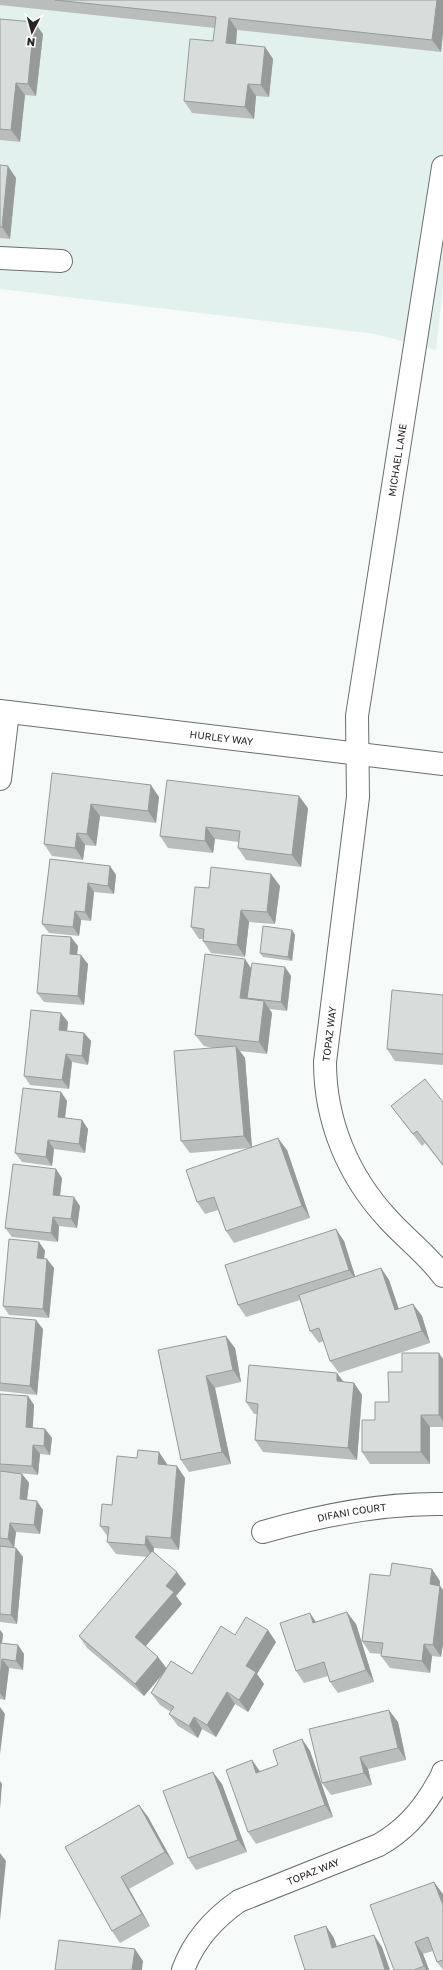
<svg xmlns="http://www.w3.org/2000/svg" width="443" height="1970" viewBox="0 0 443 1970" font-family="'Golos Text',sans-serif">
<style>
.built{fill:#e3f1ee}
.lines{fill:none;stroke-linecap:round;stroke-linejoin:round}
.minor-casing{stroke:#6a6e6d;stroke-width:24}
.minor{stroke:#fff;stroke-width:22}
.wall{fill:#b9bebc}
.shaded-wall{fill:#969b99}
.building{fill:#d7dddb;stroke:#969b99}
.labels{text-anchor:middle;dominant-baseline:central;stroke-width:3;stroke-linejoin:round;paint-order:stroke}
.street-label{font-size:10px;fill:#242625;stroke:#fff}
</style>
<rect width="100%" height="100%" fill="#f6fbfa"/>
<path class="built" d="M0,0H443V288L436,350L375,334L0,289Z"/>
<g class="lines">
<g class="minor-casing">
<g id="minor">
<path d="M443,167L357,716L358,797L325,1062C325,1121 348,1176 388,1219C406,1239 427,1254 443,1276"/>
<path d="M0,258L61,261"/>
<path id="s1" d="M0,711L443,764"/>
<path d="M0,779L8,712"/>
<path id="s2" d="M263,1532C322,1515 381,1503 443,1504"/>
<path id="s3" d="M183,1970C194,1940 213,1919 239,1901L379,1845C403,1831 418,1815 433,1791C436,1785 441,1779 443,1772"/>
</g>
</g>
<use href="#minor" class="minor"/>
</g>
<path class="wall" d="M0,0H443V32L441,52L237,30L236,44L265,47L273,59L269,97L256,96L254,119L192,113L184,101L213,41L215,28L0,5Z
M0,19L34,22L43,34L36,96L25,95L20,142L0,140Z
M0,165L16,178L10,239L0,238Z
M52,773L159,797L156,823L100,816L96,846L85,845L83,860L52,856L44,844Z
M308,808L301,867L246,860L238,848L239,842L215,839L213,853L168,848L160,836Z
M50,859L110,866L116,875L114,894L94,892L91,921L81,920L79,936L49,933L42,924Z
M271,874L280,886L275,924L249,922L245,957L211,953L203,941V939H199L191,927L209,888Z
M292,930L295,935L292,961L263,957L260,953Z
M78,946L77,955L88,964L84,1005L44,1002L37,993Z
M285,967L291,976L287,1011L269,1009L272,1013L267,1054L240,1051L245,1058L252,1148L287,1150L310,1218L234,1243L226,1231L218,1210L205,1214L197,1202L250,1148L190,1153L181,1141L213,1048L204,1046L195,1035L251,968Z
M443,995V1065L395,1061L387,1049Z
M68,1022L67,1031L84,1033L91,1041L88,1065L72,1062L69,1089L30,1085L24,1076Z
M61,1092L67,1101L65,1118L82,1120L88,1129L85,1153L54,1149L52,1166L22,1162L15,1153Z
M443,1102V1166L425,1143L422,1146L400,1118L391,1106Z
M62,1178L60,1196L80,1206L77,1228L59,1226L58,1242L12,1237L5,1228Z
M344,1241L355,1277L381,1268L389,1280L399,1309L422,1316L430,1343L339,1373L330,1361L324,1341L319,1343L310,1331L300,1300L246,1317L238,1305Z
M39,1242L45,1251L44,1258L54,1268L49,1318L9,1315L3,1306Z
M0,1317L43,1329L37,1395L0,1391Z
M235,1348L241,1382L215,1388L231,1464L189,1472L181,1460L158,1350Z
M443,1359V1427H430V1464H370L362,1452L375,1420L389,1402L402,1372Z
M344,1382L354,1383L362,1395L357,1460L263,1452L255,1440L257,1414H254L246,1402Z
M0,1394L28,1396L34,1405L33,1428L45,1429L52,1438L50,1455L40,1454L38,1475L18,1473L22,1474L29,1483L27,1500L43,1510L40,1534L16,1532L14,1548H16L23,1557L17,1624L0,1622Z
M167,1464V1465L185,1478L179,1550L154,1548V1552L186,1584L176,1596L182,1604L146,1646L158,1657L166,1668L192,1674L235,1635L276,1642L257,1674L264,1684L248,1712L235,1704L216,1737L202,1729L198,1738L178,1726L169,1714L171,1712L160,1705L151,1693L166,1670L144,1696L87,1648L79,1636L147,1557L116,1554L107,1542L108,1537L100,1526L112,1505Z
M440,1581V1586L443,1590V1644L441,1657L432,1656L430,1673L390,1668L381,1656L382,1654L370,1653L362,1641Z
M316,1622L356,1624L374,1682L338,1693L330,1682L328,1676L304,1683L296,1671Z
M0,1630L3,1634L2,1643L18,1645L24,1654L23,1670L9,1668L5,1700L0,1699Z
M398,1722L406,1760L368,1769L372,1785L331,1795L322,1783Z
M302,1739L310,1751L333,1817L256,1844L248,1832L252,1760L260,1771L278,1765Z
M222,1784L247,1852L196,1870L188,1858Z
M139,1805L148,1817L174,1864L129,1889L150,1926L120,1943L112,1931L65,1847Z
M434,1882L443,1895V1970L437,1962L433,1951L423,1954L429,1970H394Z"/>
<path class="shaded-wall" d="M437,0H443V32L441,52L432,40Z
M229,18L237,30L235,55L226,43Z
M34,22L43,34L36,96L28,84Z
M265,47L273,59L269,97L261,85Z
M16,83L25,95L20,142L11,130Z
M248,84L256,96L254,119L245,107Z
M8,166L16,178L10,239L2,227Z
M151,785L159,797L156,823L148,811Z
M299,796L308,808L301,867L292,855Z
M91,804L100,816L96,846L87,834Z
M206,827L215,839L213,853L205,841Z
M77,833L85,845L83,860L75,848Z
M110,866L116,875L114,894L108,886Z
M271,874L280,886L275,924L267,912Z
M88,883L94,892L91,921L85,912Z
M241,910L249,922L245,957L237,945Z
M75,911L81,920L79,936L73,927Z
M292,930L295,935L292,961L288,957Z
M71,937L78,946L76,963L70,954Z
M81,955L88,964L84,1005L78,996Z
M245,959L253,971L247,998L249,1001L240,998Z
M285,967L291,976L287,1011L281,1002Z
M264,1001L272,1013L267,1054L259,1042Z
M61,1013L68,1022L66,1039L59,1030Z
M84,1033L91,1041L88,1065L82,1056Z
M236,1046L245,1058L252,1148L244,1136Z
M66,1054L72,1062L69,1089L62,1080Z
M61,1092L67,1101L64,1126L58,1117Z
M82,1120L88,1129L85,1153L79,1144Z
M278,1138L287,1150L310,1218L302,1206Z
M48,1140L54,1149L52,1166L46,1157Z
M56,1169L62,1178L59,1204L53,1195Z
M74,1197L80,1206L77,1228L71,1219Z
M53,1217L59,1226L58,1242L51,1233Z
M336,1229L344,1241L357,1282L349,1270Z
M39,1242L45,1251L43,1267L37,1258Z
M47,1259L54,1268L49,1318L43,1309Z
M381,1268L389,1280L403,1322L395,1310Z
M413,1304L422,1316L430,1343L422,1331Z
M36,1320L43,1329L37,1395L30,1386Z
M226,1336L235,1348L241,1382L233,1370Z
M439,1353L443,1359V1421L439,1415Z
M337,1373L346,1385L337,1381Z
M206,1376L215,1388L231,1464L222,1452Z
M354,1383L362,1395L357,1460L348,1448Z
M28,1396L34,1405L32,1436L26,1427Z
M421,1415L430,1427V1464L421,1452Z
M45,1429L52,1438L50,1455L44,1446Z
M33,1445L40,1454L38,1475L32,1466Z
M159,1452L167,1464L166,1476L158,1464Z
M177,1466L185,1478L179,1550L171,1538Z
M22,1474L29,1483L26,1508L20,1499Z
M37,1501L43,1510L40,1534L34,1525Z
M10,1523L16,1532L14,1548L8,1539Z
M146,1536L154,1548L153,1557L145,1545Z
M16,1548L23,1557L17,1624L11,1615Z
M432,1569L440,1581L438,1596L430,1584Z
M177,1572L186,1584L176,1596L182,1604L143,1649L135,1637L166,1586Z
M440,1586L443,1590V1644L441,1657L433,1645Z
M347,1612L356,1624L374,1682L366,1670Z
M310,1613L318,1625L313,1623Z
M0,1630L3,1634L1,1651L0,1650Z
M268,1630L276,1642L257,1674L264,1684L248,1712L239,1700L246,1666Z
M424,1644L432,1656L430,1673L422,1661Z
M18,1645L24,1654L23,1670L16,1661Z
M158,1657L167,1669L144,1696L135,1684Z
M2,1659L9,1668L5,1700L0,1693V1678Z
M227,1692L235,1704L216,1737L207,1725Z
M0,1707L5,1714L0,1754Z
M389,1710L398,1722L406,1760L398,1748Z
M194,1717L202,1729L198,1738L189,1726Z
M302,1739L310,1751L333,1817L325,1805Z
M360,1757L368,1769L372,1785L364,1773Z
M252,1760L260,1772L256,1773Z
M213,1772L222,1784L247,1852L238,1840Z
M0,1781L2,1784L0,1809Z
M139,1805L148,1817L174,1864L165,1852Z
M0,1853L6,1861L0,1920Z
M121,1877L129,1889L150,1926L142,1914Z
M434,1882L443,1894V1905Z
M326,1926L334,1938L341,1960L332,1948Z
M374,1935L382,1947L390,1970H385Z
M415,1942L423,1954L429,1970H426L424,1966Z
M135,1949L143,1961L142,1970H132Z"/>
<path class="building" d="M55,0H437L432,40L229,18L226,43L265,47L261,85L248,84L245,107L184,101L190,39L213,41L216,17Z
M0,19L34,22L28,84L16,83L11,130L0,129Z
M0,165L8,166L2,227H0Z
M52,773L151,785L148,811L91,804L87,834L77,833L75,848L44,844Z
M167,780L299,796L292,855L238,848L240,831L206,827L205,841L160,836Z
M50,859L110,866L108,886L88,883L85,912L75,911L73,927L42,924Z
M211,867L271,874L267,912L241,910L237,945L203,941L204,929L191,927L195,887L209,888Z
M263,926L292,930L288,957L260,953Z
M42,935L71,937L70,954L81,955L78,996L37,993Z
M205,954L245,959L240,998L264,1001L259,1042L195,1035Z
M252,963L285,967L281,1002L247,998Z
M392,990L443,995V1054L387,1049Z
M31,1010L61,1013L59,1030L84,1033L82,1056L66,1054L62,1080L24,1076Z
M236,1046L244,1136L181,1141L174,1051Z
M425,1079L443,1102V1165L417,1131L413,1134L391,1106Z
M23,1088L61,1092L58,1117L82,1120L79,1144L48,1140L46,1157L15,1153Z
M278,1138L302,1206L226,1231L214,1197L197,1202L186,1170Z
M13,1164L56,1169L53,1195L74,1197L71,1219L53,1217L51,1233L5,1228Z
M336,1229L349,1270L238,1305L225,1265Z
M9,1239L39,1242L37,1258L47,1259L43,1309L3,1306Z
M381,1268L395,1310L413,1304L422,1331L330,1361L319,1328L310,1331L299,1295Z
M0,1317L36,1320L30,1386L0,1383Z
M226,1336L233,1370L206,1376L222,1452L181,1460L158,1350Z
M402,1353H439V1415H421V1452H362V1420H375V1402H389L388,1372H402Z
M249,1365L337,1373V1381L354,1383L348,1448L255,1440L258,1404L246,1402Z
M0,1394L28,1396L26,1427L45,1429L44,1446L33,1445L32,1466L0,1464Z
M138,1450L159,1452L158,1464L177,1466L171,1538L146,1536L145,1545L107,1542L109,1527L100,1526L102,1504L112,1505L117,1456L137,1458Z
M0,1471L22,1474L20,1499L37,1501L34,1525L10,1523L8,1539L0,1538Z
M0,1546L16,1548L11,1615L0,1614Z
M152,1551L177,1572L166,1586L174,1592L135,1637L158,1657L135,1684L79,1636Z
M392,1563L432,1569L430,1584L440,1586L433,1645L424,1644L422,1661L381,1656L383,1643L362,1641L370,1574L390,1576Z
M347,1612L366,1670L330,1682L324,1662L296,1671L280,1623L310,1613L313,1623Z
M246,1617L268,1630L246,1666L256,1672L239,1700L227,1692L207,1725L194,1717L189,1726L169,1714L174,1707L151,1693L171,1661L192,1674L221,1626L235,1635Z
M0,1643L18,1645L16,1661L2,1659L0,1678Z
M389,1710L398,1748L360,1757L364,1773L322,1783L309,1729Z
M302,1739L325,1805L248,1832L226,1770L252,1760L256,1773L278,1765L273,1750Z
M213,1772L238,1840L188,1858L163,1791Z
M139,1805L165,1852L121,1877L142,1914L112,1931L65,1847Z
M434,1882L443,1905V1960L437,1962L428,1937L415,1942L424,1966L414,1970H394L370,1905Z
M326,1926L332,1948L374,1935L385,1970H305L294,1936Z
M59,1940L135,1949L132,1970H55Z"/>
<g class="labels">
<g class="street-label">
<text transform="translate(397 460) rotate(-81)">MICHAEL LANE</text>
<text stroke="none"><textPath href="#s1" startOffset="223">HURLEY WAY</textPath></text>
<text transform="translate(329 1034) rotate(-83)">TOPAZ WAY</text>
<text stroke="none"><textPath href="#s2" startOffset="91">DIFANI COURT</textPath></text>
<text stroke="none"><textPath href="#s3" startOffset="170">TOPAZ WAY</textPath></text>
</g>
</g>
<g transform="translate(32 32) rotate(186)" stroke="#ffffff" stroke-width="3" paint-order="stroke">
<path d="M0-3L7 15L0 10L-7 15Z" fill="#242625"/>
<text y="-6" font-size="11" font-weight="bold" text-anchor="middle" fill="#242625">N</text>
</g>
</svg>
